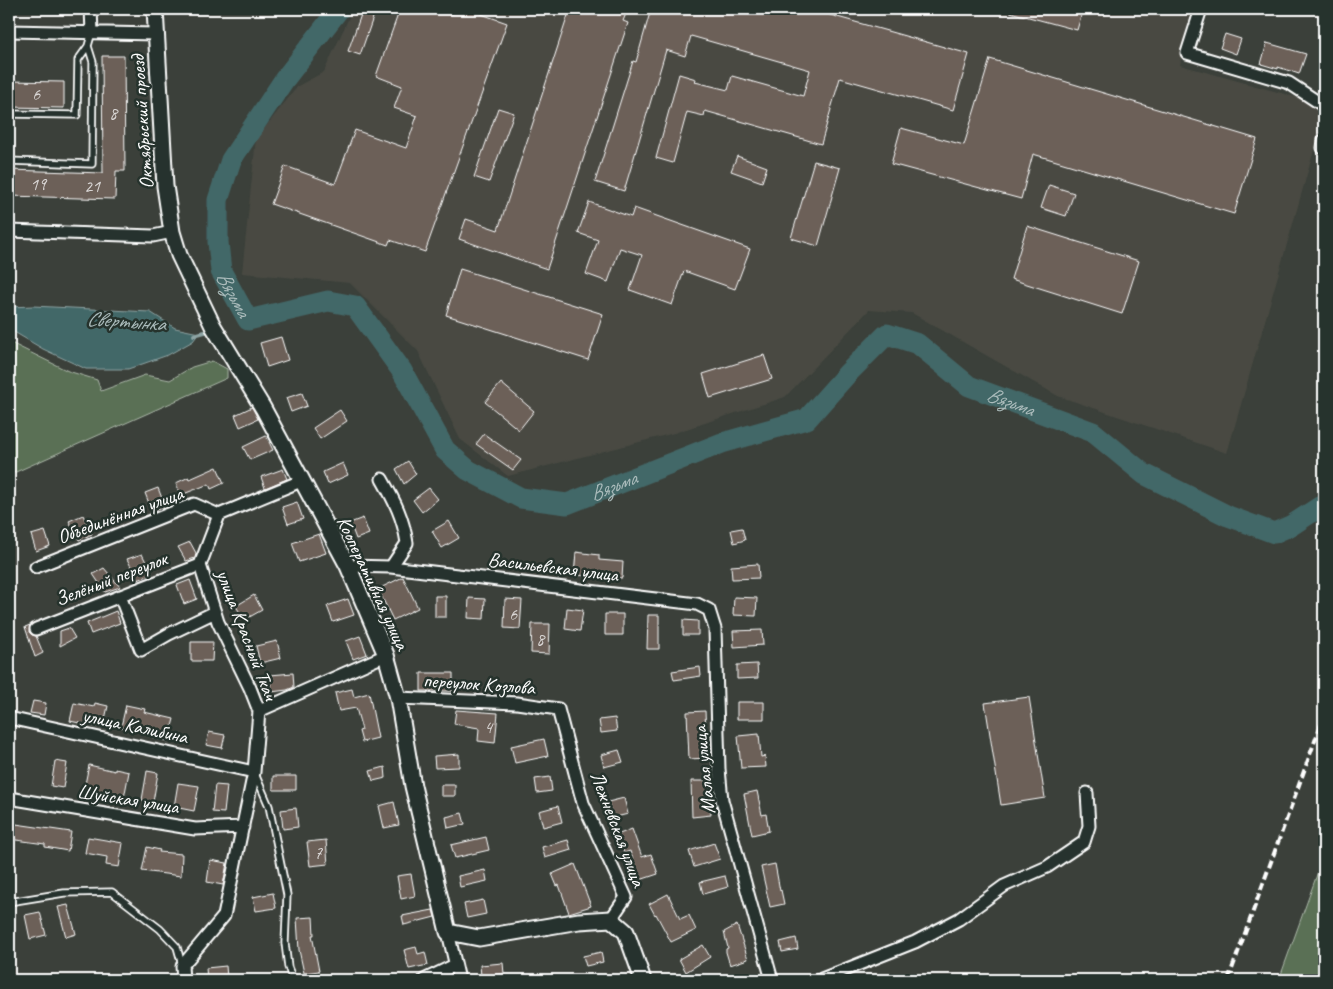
<svg xmlns="http://www.w3.org/2000/svg" width="1333" height="989" font-family="Caveat,sans-serif">
  <rect width="100%" height="100%" fill="#3b403a"/>
  <filter id="ink" filterUnits="userSpaceOnUse"><feTurbulence type="fractalNoise" baseFrequency=".02" numOctaves="2"/><feDisplacementMap in="SourceGraphic" scale="10" xChannelSelector="R" yChannelSelector="G"/><feConvolveMatrix kernelMatrix="1 2 1 2 8 2 1 2 1" color-interpolation-filters="sRGB"/></filter>
  <g filter="url(#ink)">
    <!-- built -->
    <path fill="#4a4a43" d="M353,9H1193L1184,39L1180,65L1313,102L1324,115L1227,453L1058,396L912,313L869,310L785,397L674,433L508,476L460,439L418,351L350,283L242,273L256,139L298,86L324,72Z"/>
    <!-- green -->
    <path fill="#5a7054" stroke="#acb8aa" d="M9,342L68,371L97,380L101,391L145,375L170,380L192,367L212,361L227,369V378L9,475Z
      M1324,855V980H1279Z"/>
    <!-- water -->
    <path fill="#436768" stroke="#8ea4a4" d="M33,306L150,312L175,328L199,333L193,341L168,355L128,369H86L43,349L9,329V307Z"/>
    <g fill="none" stroke-linecap="round" stroke-linejoin="round">
      <!-- stream -->
      <path stroke="#8ea4a4" stroke-width="4" d="M194,335L212,330"/>
      <!-- river -->
      <path stroke="#436768" stroke-width="21" id="s1" d="M339,9L284,80L231,160L218,200V242L221,271L248,320L328,301L355,306L402,371L445,450L468,470L521,498L567,504L722,443L807,419L847,374L887,334L918,344L969,386L1093,432L1144,474L1228,516L1274,533L1292,525L1324,504"/>
    </g>
    <!-- building -->
    <path fill="#6c6059" stroke="#fff" d="M363,9H376L360,55L348,51Z
      M400,9H438L453,14L455,9H467L507,23L425,252L390,240L388,245L271,204L285,166L335,184L355,130L406,148L417,116L394,108L402,86L376,76Z
      M570,9H584L601,14L602,9H619L627,11L623,21L628,23L547,269L459,239L466,219L498,230Z
      M651,9H809L969,54L953,110L840,78L821,144L705,111L704,116L687,112L673,163L656,158L679,74L696,79L695,82L728,90L732,76L803,96L810,70L691,36L685,56L666,50L624,191L595,182L633,61L636,62Z
      M1010,9H1083L1077,30L1010,12Z
      M1225,34L1241,39L1236,54L1220,48Z
      M1267,43L1306,54L1299,74L1278,67V69L1261,64Z
      M102,56H124L125,171H116L115,199L9,196V170L103,173Z
      M990,59L1257,139L1234,214L1033,154L1021,199L891,164L901,128L964,145Z
      M9,81L64,82V108L9,107Z
      M498,108L514,113L489,182L474,177Z
      M737,156L767,167L762,182L731,171Z
      M814,161L840,168L818,246L791,238Z
      M1049,185L1074,193L1066,216L1041,208Z
      M589,202L631,217L634,208L750,249L735,289L684,271L672,305L630,290L642,255L620,248L608,282L586,274L598,240L578,233Z
      M1027,226L1139,261L1122,314L1011,279Z
      M460,269L603,314L588,360L446,315Z
      M281,337L288,360L267,367L260,343Z
      M764,355L772,379L710,398L703,374Z
      M501,383L534,411L519,430L485,402Z
      M302,393L307,406L291,412L286,398Z
      M252,407L258,419L240,427L235,415Z
      M340,410L347,421L320,439L313,428Z
      M484,434L521,460L513,470L476,444Z
      M266,436L273,450L250,460L243,447Z
      M408,461L416,474L404,484L396,469Z
      M343,463L348,475L328,484L323,472Z
      M217,467L224,483L211,489L209,484L181,495L176,483L189,477L190,479Z
      M283,469L287,479L265,488L261,477Z
      M158,488L165,506L152,511L145,493Z
      M429,488L438,499L422,512L413,500Z
      M297,502L303,519L288,524L282,507Z
      M83,515L92,534L79,540L69,521Z
      M363,518L369,534L356,539L350,523Z
      M449,521L459,538L442,548L432,531Z
      M742,528L745,540L734,543L731,530Z
      M45,531L50,546L36,551L31,535Z
      M319,534L326,553L299,562L292,543Z
      M190,542L196,553L195,558L186,561L178,547Z
      M576,552L599,555V560L623,562L622,578L574,575Z
      M142,554L152,574L138,580L127,559Z
      M758,564L759,578L732,579L731,566Z
      M104,568L120,587L105,592L93,574Z
      M403,577L418,608L393,620L378,589Z
      M190,580L197,599L184,604L177,585Z
      M254,595L262,610L244,620L236,606Z
      M435,596H446V617H435Z
      M734,597L757,598L756,616L733,615Z
      M469,598L485,599L484,619L468,618Z
      M348,599L354,615L333,622L327,606Z
      M505,599L522,600L520,629L504,628Z
      M567,608L583,610L580,631L565,629Z
      M116,611L120,623L91,634L87,623Z
      M605,614H623V635H605Z
      M648,615H659V649H647Z
      M683,620L698,621V635H683Z
      M532,624H550L549,654L531,653Z
      M30,625L29,632L32,635L36,636L43,653L35,657L25,627Z
      M69,628L75,638L60,646V631Z
      M762,630L763,645L734,647L733,631Z
      M360,636L367,654L353,659L346,641Z
      M277,641L281,658L260,663L256,646Z
      M191,642H213L212,661H191Z
      M757,664L758,678L737,679V665Z
      M700,667L701,676L674,680L672,671Z
      M293,673L294,687L287,690L271,692L270,675Z
      M421,673H453V691H421Z
      M352,689L354,697L369,693L378,738L362,742L359,731L362,730L356,708L339,711L335,693Z
      M1029,697L1045,798L1001,805L985,703Z
      M33,701L46,703L44,715L30,713Z
      M737,702H764V719H737Z
      M74,703L94,707L95,703L108,706L103,728L70,721Z
      M126,705L145,709L144,712L174,719L168,741L152,737L153,734L121,727Z
      M456,710L498,713L495,743L478,741L479,728L454,724Z
      M705,711L707,758L689,759L687,712Z
      M615,718L617,731L601,733L599,720Z
      M209,732L225,735L222,748L206,745Z
      M759,734L761,757L765,756L766,767L741,768L738,736Z
      M544,739L548,756L515,763L511,746Z
      M619,750L623,762L604,767L601,755Z
      M459,754V767L435,768L434,756Z
      M55,761L67,763L63,788L51,786Z
      M89,765L115,771V769L129,772L124,798L84,789Z
      M385,767L386,778L373,781L370,771Z
      M147,771L158,773L153,802L142,800Z
      M273,776H296V790H273Z
      M550,777L552,791L537,793L535,779Z
      M691,781H709L711,815L692,817Z
      M178,783L199,786L194,811L174,807Z
      M215,785L227,786L224,813L212,812Z
      M441,785H455V796H441Z
      M757,791L762,815L766,814L769,831L752,835L744,794Z
      M624,798L628,814L612,818L608,802Z
      M394,802L399,825L384,828L379,806Z
      M558,806L562,822L543,827L539,811Z
      M296,808L298,827L283,829L281,810Z
      M462,813L465,824L448,828L446,817Z
      M9,823L71,832L68,851L45,847V844L9,839Z
      M632,829L642,857L651,854L658,874L640,880L630,851L624,853L617,835Z
      M88,837L123,843L119,867L106,865L107,857L85,853Z
      M486,837L489,850L455,858L451,845Z
      M326,840L328,864L310,866L307,842Z
      M568,840L571,850L545,858L542,847Z
      M714,843L720,859L694,867L689,851Z
      M147,847L160,850L159,852L182,854L181,876L142,871Z
      M210,860L227,863L223,885L207,882Z
      M575,864L591,906L569,913L559,885L557,886L552,874Z
      M775,864L780,891L781,890L784,904L770,907L761,867Z
      M485,870L487,881L460,887L458,876Z
      M411,874L415,896L401,899L397,876Z
      M725,876L728,887L703,894L700,882Z
      M273,893L276,908L256,911L253,897Z
      M668,894L680,919L689,915L696,930L671,942L656,914L655,915L649,904Z
      M483,900L486,914L467,918L464,904Z
      M68,905L76,934L66,937L58,907Z
      M433,910L435,917L404,925L402,916Z
      M40,912L46,935L30,939L25,915Z
      M313,917L314,935H312L319,971L304,973L299,950L297,918Z
      M737,925L748,959L730,965L726,952V949L728,948L724,932Z
      M796,938L798,949L782,952L780,942Z
      M703,945L710,957L686,972L679,959Z
      M416,947L418,954L425,952L428,965L409,969L404,950Z
      M601,952L603,962L586,966L583,956Z
      M503,963L504,974L481,976L480,965Z
      M226,966L227,978L207,980L206,968Z"/>
    <g fill="none" stroke-linecap="round" stroke-linejoin="round">
      <!-- lane casing -->
      <g stroke="#fff" stroke-width="9">
        <path id="lane" d="M9,114L77,115L78,60L88,46L92,32
          M9,161L92,164L93,62L88,46
          M256,776L269,806L287,895L285,943L288,967L293,980
          M9,902L64,893L112,892L160,929L177,947L182,965"/>
      </g>
      <!-- street casing -->
      <g stroke="#fff" stroke-width="15">
        <path id="street" d="M91,9L92,32
          M1201,9L1187,53L1289,83L1324,106
          M9,31L156,34
          M1323,148L1324,140
          M9,231L153,236L172,232
          M382,479C395,502 403,517 407,543L391,567
          M348,566L391,567L697,604L709,610L715,629L719,769L722,800L772,980
          M36,567L194,504L219,515L301,481
          M120,596L141,650L169,634L215,612
          M36,629L200,565
          M398,698L517,703L558,709L583,803L626,897L611,919
          M259,711L386,655
          M9,718L254,772
          M9,798L195,829L243,827
          M448,932L459,980
          M183,980L182,966L224,916L254,772L259,711L250,688L218,622L200,565L219,515
          M424,980L455,965
          M819,980L915,942L959,919L1004,886L1047,867L1084,842L1089,826L1087,793"/>
      </g>
      <!-- secondary casing -->
      <g stroke="#fff" stroke-width="19">
        <path id="secondary" d="M155,9L165,186L172,232L179,255L213,326L263,408L348,566L386,655L398,698L413,786L448,932L479,938L579,921L611,919L626,932L643,980"/>
      </g>
      <!-- lane -->
      <use href="#lane" stroke="#26332d" stroke-width="5.5"/>
      <!-- street -->
      <use href="#street" stroke="#26332d" stroke-width="11"/>
      <!-- secondary -->
      <use href="#secondary" stroke="#26332d" stroke-width="15"/>
      <!-- rail -->
      <path stroke="#fff" stroke-width="4" stroke-dasharray="8 4" stroke-linecap="butt" d="M1228,980L1324,716"/>
    </g>
  </g>
  <g text-anchor="middle" dominant-baseline="central" stroke-width="5" stroke-linejoin="round" paint-order="stroke">
    <!-- number labels -->
    <g font-size="18" fill="#dad7d6">
      <text x="36" y="94">6</text>
      <text x="113" y="113">8</text>
      <text x="38" y="184">19</text>
      <text x="92" y="186">21</text>
      <text x="513" y="614">6</text>
      <text x="540" y="639">8</text>
      <text x="488" y="727">4</text>
      <text x="318" y="853">7</text>
    </g>
    <!-- street labels -->
    <g font-size="20" fill="#fff" stroke="#26332d">
      <text transform="translate(142 122) rotate(-94)">Октябрьский проезд</text>
      <text transform="translate(120 515) rotate(-20)">Объединённая улица</text>
      <text transform="translate(553 567) rotate(7)">Васильевская улица</text>
      <text transform="translate(111 579) rotate(-21)">Зелёный переулок</text>
      <text transform="translate(373 583) rotate(65)">Кооперативная улица</text>
      <text transform="translate(247 635) rotate(69)">улица Красный Ткач</text>
      <text transform="translate(479 684) rotate(4)">переулок Козлова</text>
      <text transform="translate(135 726) rotate(12)">улица Калибина</text>
      <text transform="translate(704 770) rotate(-96)">Малая улица</text>
      <text transform="translate(128 799) rotate(9)">Шуйская улица</text>
      <text transform="translate(618 829) rotate(69)">Лежневская улица</text>
    </g>
    <!-- water labels -->
    <g font-size="21" font-style="italic" fill="#abb" stroke="#26332d">
      <text stroke="none"><textPath href="#s1" startOffset="325">Вязьма</textPath></text>
      <text transform="translate(126 321) rotate(4)">Свертынка</text>
      <text stroke="none"><textPath href="#s1" startOffset="1286">Вязьма</textPath></text>
      <text stroke="none"><textPath href="#s1" startOffset="821">Вязьма</textPath></text>
    </g>
  </g>
  <!-- margin -->
  <rect width="1333" height="989" fill="none" stroke="#26332d" stroke-width="30"/>
  <rect x="15" y="15" width="1303" height="959" fill="none" stroke="#fff" stroke-width="2" filter="url(#ink)"/>
</svg>
